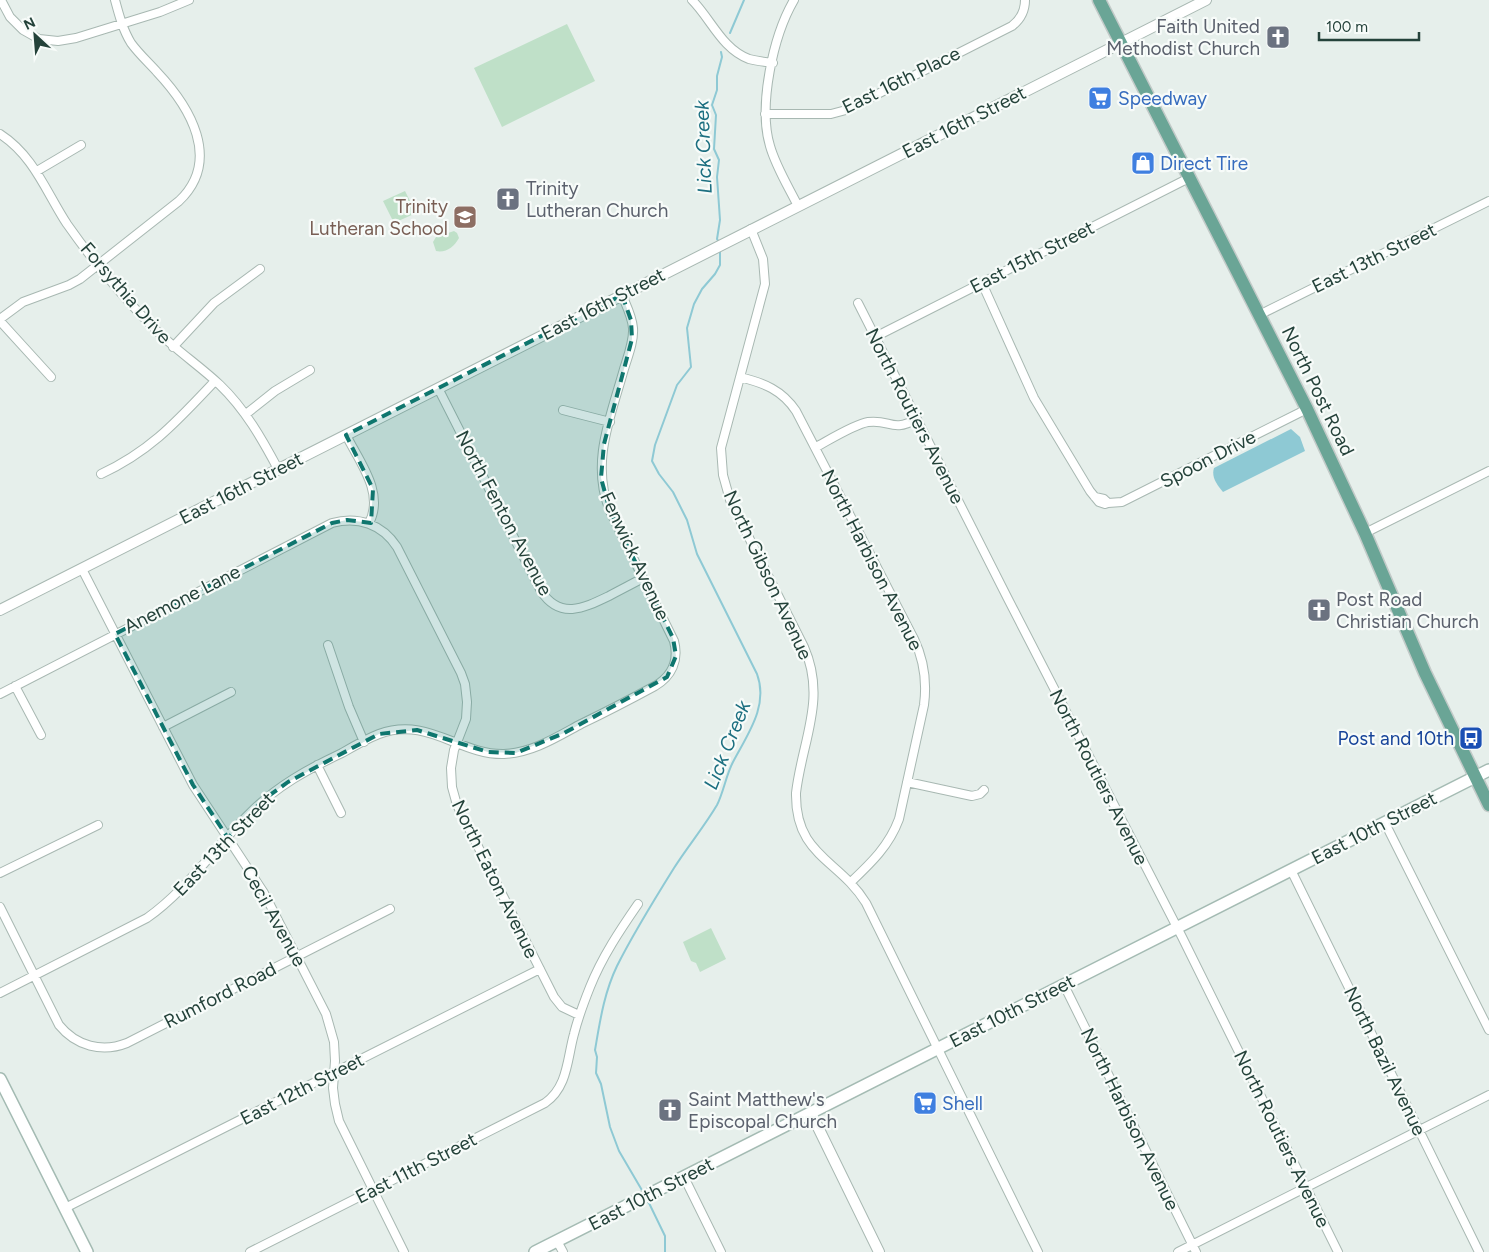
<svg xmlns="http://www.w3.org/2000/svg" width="1489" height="1252" font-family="Figtree,sans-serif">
  <rect width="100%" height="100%" fill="#e6efeb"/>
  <!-- green -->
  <path fill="#bfe0c8" d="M567,24L595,81L502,127L474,68Z
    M405,191L416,213L394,223L383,201Z
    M454,231L457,233L459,238C454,247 446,253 436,251L433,242L436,237Z
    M711,928L726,959L700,972L696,963L691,961L683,942Z"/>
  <!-- water -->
  <path fill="#8ec9d4" d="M1291,429L1300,437L1305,451L1223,492C1217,485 1211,477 1214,468Z"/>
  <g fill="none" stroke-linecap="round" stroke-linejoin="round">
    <!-- stream -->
    <path stroke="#8ec9d4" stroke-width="2" d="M730,33L744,0
      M719,242L717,239L720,220L717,177L719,160L714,149L716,115L712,105L717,90V76L722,57L721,52
      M643,1192L619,1151L610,1127L601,1084L596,1073L597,1057L595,1050C600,1021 604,993 617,966C634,932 654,900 674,868C688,846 704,827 717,805C724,791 726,775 733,762C747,735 769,706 757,674L697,554L687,520L673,492L659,474L652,461L655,445L677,385L691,367L687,328L694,304L702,289L715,274L720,265V251
      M648,1201L665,1236V1252"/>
    <!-- minor casing -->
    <g stroke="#a8b8b2" stroke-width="10">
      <path id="minor" d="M1,0L10,17L23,30L39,39L58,41L76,38L160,12L189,0
        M692,0C711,19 722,49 749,59C757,61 765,62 773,63
        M794,0C773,36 758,106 770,146C776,167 788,186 798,206
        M765,114H831L846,110L1012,26C1021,19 1025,11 1025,0
        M0,134C34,156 46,192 67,224C93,261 125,300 157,331C177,351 200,366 220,385C245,409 262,439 278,469
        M37,171L81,145
        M751,229L763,259L765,284L721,448L723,475L730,500L804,647C827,699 802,741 796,793C795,856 839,859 866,903L1038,1252
        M982,283L1034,398L1090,491L1099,502L1105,504L1108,503L1104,499L1095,497
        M858,303L1007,597L1182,937L1338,1252
        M1259,315L1489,201
        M0,319L23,302L69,285L80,279L179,201C222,160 190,107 157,72C149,63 139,54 131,43C123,30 119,15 115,0
        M0,321L51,377
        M875,337L1189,178
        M173,347L214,303L260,269
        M740,377C764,383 782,390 796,411L914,639C924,660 927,682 924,705L899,819C889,846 871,863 851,882
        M438,388L541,591C560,620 584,608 609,596C620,590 632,584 643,578
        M563,410L610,422
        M246,414L275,391L310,370
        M346,435C359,461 385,493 369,523
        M816,447C829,440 855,424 868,422C891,419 891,433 917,419
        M101,474C151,451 178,420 215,381
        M1108,503L1122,502L1307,409
        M1365,533L1489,471
        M82,569L193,785L264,893L326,1014L334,1042L335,1061L333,1088L335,1104L339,1121L404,1252
        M328,645L349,707L364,742
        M15,686L41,735
        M0,694L332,523C358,516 382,524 397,547L461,673L465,684L467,702L466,719L454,750L451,768L452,787L457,805L554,997L562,1007L579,1015
        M163,727L231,692
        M317,765L341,813
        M907,782L972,796L980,794L984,790
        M1385,823L1489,1030
        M1291,870L1479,1252
        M0,873L98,825
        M0,907L59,1025C76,1046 102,1053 127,1043L390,909
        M1064,985L1196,1252
        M0,993L147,918C187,890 215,847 250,813C277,786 308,769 342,753C354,746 366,739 379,734C428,716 459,755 504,754C532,753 557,737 581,724C606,712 631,699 655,686C672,676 679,660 674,641L610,511C590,463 611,416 624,369C628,356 634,341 633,328C632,316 626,305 622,295
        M684,1177L721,1252
        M65,1208L540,969
        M557,1241L563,1252
        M250,1252L545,1103C568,1087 567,1059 574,1034C578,1018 584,1002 590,987C602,957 620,930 638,904
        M1178,1252L1489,1095"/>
    </g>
    <!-- tertiary casing -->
    <g stroke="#a8b8b2" stroke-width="12">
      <path id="tertiary" d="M0,610L1206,0
        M811,1113L879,1252"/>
    </g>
    <!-- secondary casing -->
    <g stroke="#a4bbb3" stroke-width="14">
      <path id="secondary" d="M0,1079L87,1252
        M535,1252L1489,770"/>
    </g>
    <!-- primary casing -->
    <g stroke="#c2cac8" stroke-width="15">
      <path id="primary" d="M1099,0L1307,409L1365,533L1425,673L1489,805"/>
    </g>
    <!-- minor -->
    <use href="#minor" stroke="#fff" stroke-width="8"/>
    <!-- tertiary -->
    <use href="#tertiary" stroke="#fff" stroke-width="10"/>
    <!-- secondary -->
    <use href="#secondary" stroke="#fff" stroke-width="11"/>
    <!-- primary -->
    <use href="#primary" stroke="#6aa596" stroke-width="12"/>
  </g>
  <!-- marked area -->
  <path fill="#0f766e" fill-opacity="0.2" stroke="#0f766e" stroke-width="4" stroke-dasharray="10 6" stroke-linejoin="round" d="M622,295L631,320L632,339L604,444L601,478L610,511L673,638L676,656L667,677L564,733L516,753L488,752L417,730L379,734L288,782L263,800L228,838L193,785L115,634L332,523L347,520L371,523L373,489L346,435Z"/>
  <!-- icons -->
  <defs>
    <g id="church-square" transform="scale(1.25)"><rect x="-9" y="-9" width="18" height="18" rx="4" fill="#6b7280" stroke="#f7fbf9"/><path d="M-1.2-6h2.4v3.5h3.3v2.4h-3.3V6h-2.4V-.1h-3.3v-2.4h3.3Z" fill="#fff"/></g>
    <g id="supermarket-square" transform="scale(1.25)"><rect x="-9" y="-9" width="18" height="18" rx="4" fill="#3f7fe0" stroke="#f7fbf9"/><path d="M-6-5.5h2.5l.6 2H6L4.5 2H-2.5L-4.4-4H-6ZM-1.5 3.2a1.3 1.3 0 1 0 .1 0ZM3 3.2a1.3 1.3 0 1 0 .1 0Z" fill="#fff"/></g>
    <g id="shop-square" transform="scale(1.25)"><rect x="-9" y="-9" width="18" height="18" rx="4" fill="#3f7fe0" stroke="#f7fbf9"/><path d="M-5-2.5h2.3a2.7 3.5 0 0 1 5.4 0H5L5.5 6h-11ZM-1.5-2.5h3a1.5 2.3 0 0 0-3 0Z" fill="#fff"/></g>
    <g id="school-square" transform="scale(1.25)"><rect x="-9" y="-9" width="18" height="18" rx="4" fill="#8d6e63" stroke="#f7fbf9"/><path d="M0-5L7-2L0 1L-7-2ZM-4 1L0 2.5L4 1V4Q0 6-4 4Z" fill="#fff"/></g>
    <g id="bus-square" transform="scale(1.25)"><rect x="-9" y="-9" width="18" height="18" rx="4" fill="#1a4fb4" stroke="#f7fbf9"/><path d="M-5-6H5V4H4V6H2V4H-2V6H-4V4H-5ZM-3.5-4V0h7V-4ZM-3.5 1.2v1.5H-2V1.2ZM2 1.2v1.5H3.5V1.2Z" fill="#fff"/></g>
  </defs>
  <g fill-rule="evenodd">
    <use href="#church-square" x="1278" y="37"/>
    <use href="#supermarket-square" x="1100" y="98"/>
    <use href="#shop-square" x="1143" y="163"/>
    <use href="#church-square" x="508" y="199"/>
    <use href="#school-square" x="465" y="217"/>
    <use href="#church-square" x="1319" y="610"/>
    <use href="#bus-square" x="1471" y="738"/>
    <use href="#supermarket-square" x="925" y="1103"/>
    <use href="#church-square" x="670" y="1110"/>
  </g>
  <g text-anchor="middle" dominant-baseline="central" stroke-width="4.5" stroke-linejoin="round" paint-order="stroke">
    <!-- worship labels -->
    <g font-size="19" fill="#5b616d" stroke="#f7fbf9" text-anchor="start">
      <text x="1260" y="26" text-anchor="end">Faith United<tspan x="1260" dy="22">Methodist Church</tspan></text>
      <text x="526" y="188">Trinity<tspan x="526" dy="22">Lutheran Church</tspan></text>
      <text x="1336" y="599">Post Road<tspan x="1336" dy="22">Christian Church</tspan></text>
      <text x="688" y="1099">Saint Matthew's<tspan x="688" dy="22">Episcopal Church</tspan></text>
    </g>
    <!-- street labels -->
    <g font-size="19" fill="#24423a" stroke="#f7fbf9">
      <text transform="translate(901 80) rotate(-26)">East 16th Place</text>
      <text transform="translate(964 122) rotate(-27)">East 16th Street</text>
      <text transform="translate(1032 257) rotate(-27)">East 15th Street</text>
      <text transform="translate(1374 258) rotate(-26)">East 13th Street</text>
      <text transform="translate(126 293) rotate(49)">Forsythia Drive</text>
      <text transform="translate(603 304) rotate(-27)">East 16th Street</text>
      <text transform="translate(1318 391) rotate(64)">North Post Road</text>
      <text transform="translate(915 416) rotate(63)">North Routiers Avenue</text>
      <text transform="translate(1208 459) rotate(-27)">Spoon Drive</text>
      <text transform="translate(241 488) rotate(-27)">East 16th Street</text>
      <text transform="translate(504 513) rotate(62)">North Fenton Avenue</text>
      <text transform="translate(635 556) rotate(65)">Fenwick Avenue</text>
      <text transform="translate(872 560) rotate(63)">North Harbison Avenue</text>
      <text transform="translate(768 575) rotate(65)">North Gibson Avenue</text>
      <text transform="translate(182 599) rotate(-27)">Anemone Lane</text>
      <text transform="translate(1099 777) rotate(63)">North Routiers Avenue</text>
      <text transform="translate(1374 828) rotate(-27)">East 10th Street</text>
      <text transform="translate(224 844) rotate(-46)">East 13th Street</text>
      <text transform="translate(495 879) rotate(64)">North Eaton Avenue</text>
      <text transform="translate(274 916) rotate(61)">Cecil Avenue</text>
      <text transform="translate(220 995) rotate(-27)">Rumford Road</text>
      <text transform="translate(1012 1011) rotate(-27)">East 10th Street</text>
      <text transform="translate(1385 1061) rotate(64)">North Bazil Avenue</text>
      <text transform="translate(302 1089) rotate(-27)">East 12th Street</text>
      <text transform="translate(1130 1119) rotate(64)">North Harbison Avenue</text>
      <text transform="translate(1282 1139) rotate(64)">North Routiers Avenue</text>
      <text transform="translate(416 1168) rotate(-27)">East 11th Street</text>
      <text transform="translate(651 1194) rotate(-27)">East 10th Street</text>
    </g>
    <!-- shop labels -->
    <g font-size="19" fill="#366cbe" stroke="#f7fbf9" text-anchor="start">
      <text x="1118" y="98">Speedway</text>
      <text x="1160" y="163">Direct Tire</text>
      <text x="942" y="1103">Shell</text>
    </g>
    <!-- education labels -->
    <g font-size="19" fill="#785e54" stroke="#f7fbf9" text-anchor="end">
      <text x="448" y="206">Trinity<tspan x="448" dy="22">Lutheran School</tspan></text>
    </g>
    <!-- transit labels -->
    <g font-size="19" fill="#164399" stroke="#f7fbf9" text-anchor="end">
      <text x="1454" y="738">Post and 10th</text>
    </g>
    <!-- water labels -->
    <g font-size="20" font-style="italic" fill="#1c6f80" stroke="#f7fbf9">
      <text transform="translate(703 147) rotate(-92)">Lick Creek</text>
      <text transform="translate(727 745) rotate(-68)">Lick Creek</text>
    </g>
  </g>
  <!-- north arrow -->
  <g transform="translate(35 35) rotate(334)" stroke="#f7fbf9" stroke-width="4" paint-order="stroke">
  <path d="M0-4L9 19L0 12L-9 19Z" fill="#24423a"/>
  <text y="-8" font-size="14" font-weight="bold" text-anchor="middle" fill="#24423a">N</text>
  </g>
  <!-- scale -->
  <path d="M1319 32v8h100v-8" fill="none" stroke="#24423a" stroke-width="2.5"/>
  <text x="1326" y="32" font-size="15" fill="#24423a" stroke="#f7fbf9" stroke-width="4" paint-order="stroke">100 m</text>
</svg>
